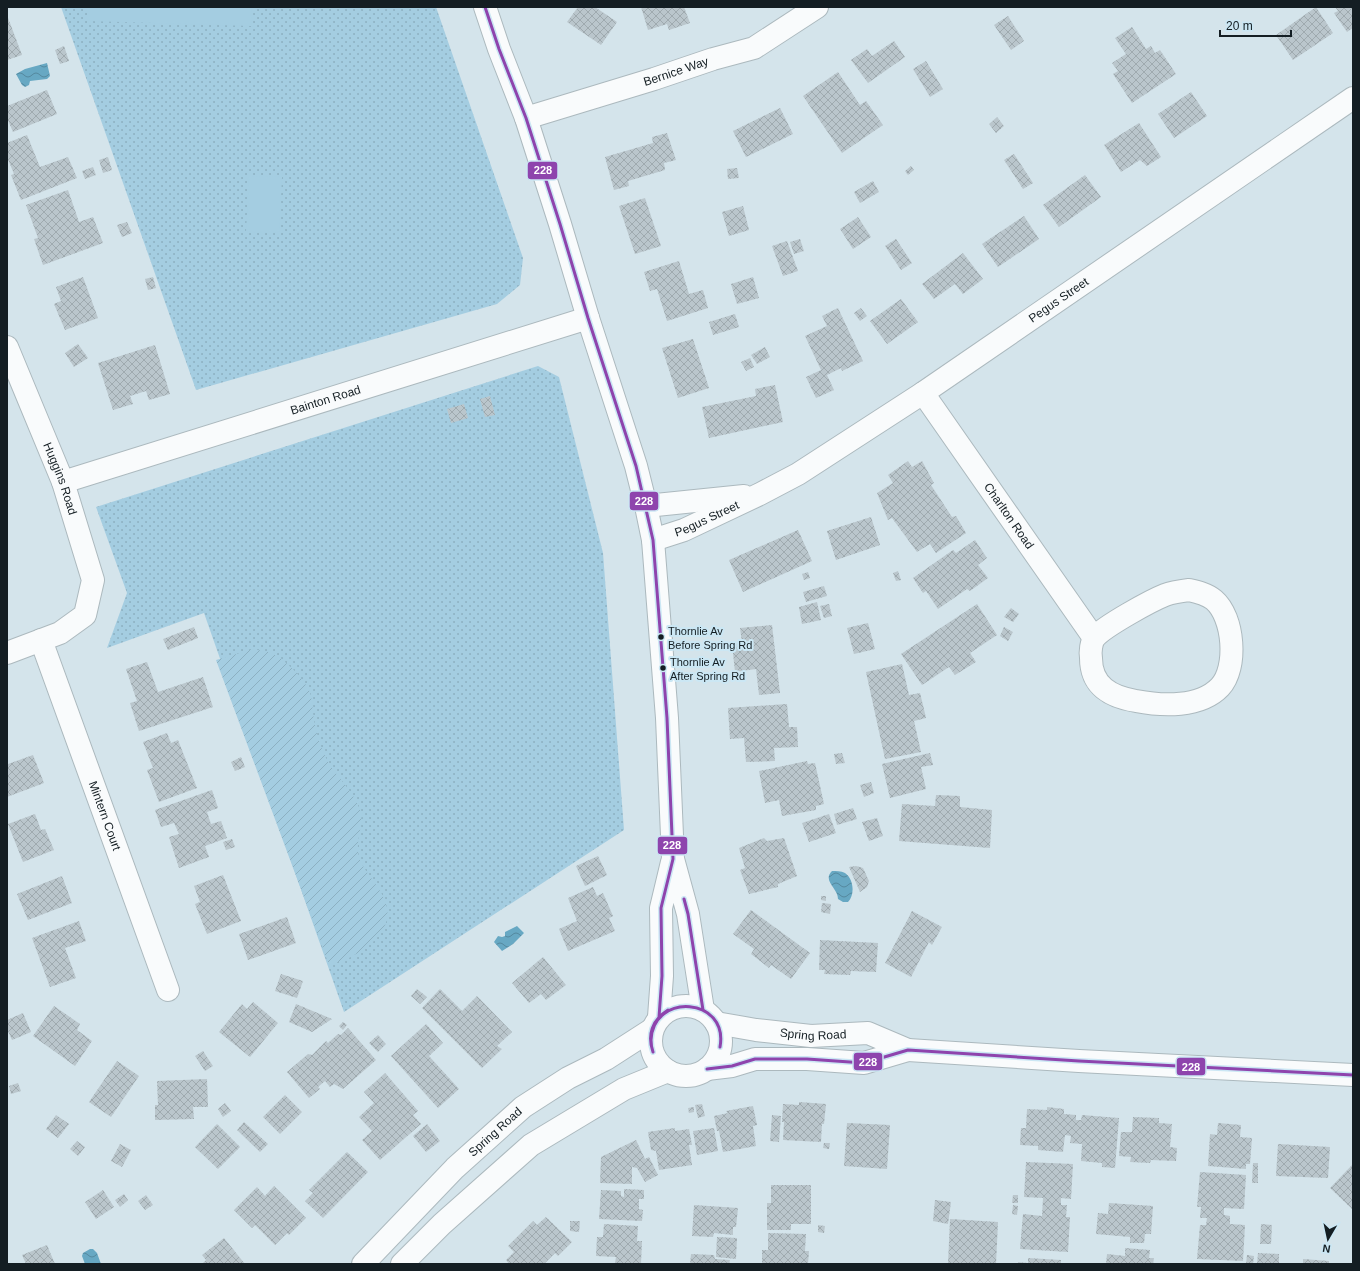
<svg xmlns="http://www.w3.org/2000/svg" width="1360" height="1271" font-family="Arial,sans-serif">
  <defs>
    <pattern id="park-dots" width="8" height="8" patternUnits="userSpaceOnUse"><rect width="8" height="8" fill="#a4cde1"/><path d="M2 2h.1M6 6h.1" fill="none" stroke="#8cb0c1" stroke-width="1.8" stroke-linecap="round"/></pattern>
    <pattern id="garden-furrows" width="10" height="10" patternUnits="userSpaceOnUse"><rect width="10" height="10" fill="#a4cde1"/><path d="M-1 1l2-2M0 10L10 0M9 11l2-2" fill="none" stroke="#8cb0c1"/></pattern>
    <pattern id="water-waves" width="16" height="10" patternUnits="userSpaceOnUse"><rect width="16" height="10" fill="#67a8c3"/><path d="M0 5q4-4 8 0t8 0" fill="none" stroke="#54889e"/></pattern>
    <pattern id="building-cross-hatch" width="8" height="8" patternUnits="userSpaceOnUse"><rect width="8" height="8" fill="#bac6cc"/><path d="M0 0l8 8M0 8l8-8" fill="none" stroke="#9faaaf"/></pattern>
  </defs>
  <rect width="100%" height="100%" fill="#d4e4eb"/>
  <!-- park -->
  <path fill="url(#park-dots)" d="M61,7H436L523,258L520,285L497,304L196,390Z
    M538,366L559,377L603,553L624,830L344,1012L204,613L107,648L127,593L96,507Z"/>
  <!-- garden -->
  <path fill="url(#garden-furrows)" d="M250,650C254,650 260,650 265,651C280,654 302,676 309,690C313,700 312,710 314,720C316,733 320,746 326,758C335,776 357,794 361,814C363,829 353,846 361,862C369,879 391,897 387,918C385,933 368,949 354,955C347,960 337,962 329,965L216,660Z"/>
  <!-- pitch -->
  <path fill="#a4cde1" d="M89,7H252L251,26L89,21Z
    M249,176L282,177L279,233L246,232Z"/>
  <!-- water -->
  <path fill="url(#water-waves)" d="M47,63L50,76L47,79L30,81L29,85L25,87L22,85L16,74L25,69Z
    M832,871C836,871 841,871 845,873C854,879 855,895 848,902H843L838,899C838,888 822,881 832,871Z
    M517,926L524,933L513,944L502,951L494,942L498,936L502,937L505,936V932Z
    M90,1249H93L97,1253L101,1264H85L82,1256L83,1253Z"/>
  <!-- building -->
  <path fill="url(#building-cross-hatch)" d="M578,7H595L617,22L601,45L567,22Z
    M641,7H684L690,23L669,30L667,24L648,30Z
    M1316,7L1333,33L1293,60L1276,35Z
    M1335,7H1353V28L1347,32L1334,13L1338,11Z
    M7,15L22,55L7,60Z
    M1008,16L1024,41L1011,50L994,25Z
    M1132,27L1146,49L1151,46L1155,53L1160,50L1176,74L1132,103L1113,74L1118,71L1112,63L1126,54L1115,38Z
    M894,41L905,57L868,83L851,60L867,49L872,56Z
    M64,46L69,61L60,64L55,50Z
    M926,61L943,89L930,97L913,69Z
    M838,72L860,105L866,101L883,125L842,153L803,96Z
    M47,90L57,114L13,132L7,118V106Z
    M1191,92L1207,116L1174,138L1158,114Z
    M780,108L793,134L746,157L733,131Z
    M997,117L1004,126L996,133L989,124Z
    M1139,123L1161,157L1147,166L1140,160L1121,172L1104,145Z
    M667,133L676,160L664,163L665,170L628,181L629,186L614,190L605,157L653,143L652,137Z
    M27,135L40,167L68,157L77,178L21,200L11,175L14,174L7,157V143Z
    M1014,154L1033,183L1023,189L1004,160Z
    M108,157L112,170L103,173L99,160Z
    M911,166L914,170L908,175L905,171Z
    M93,167L96,175L85,179L82,171Z
    M737,168L739,178L728,179L727,169Z
    M1085,175L1101,197L1059,227L1043,205Z
    M873,181L879,192L860,203L854,192Z
    M68,190L79,222L93,217L103,243L43,265L34,239L38,238L26,205Z
    M645,198L661,246L635,254L619,206Z
    M743,206L749,230L729,236L722,212Z
    M1024,216L1039,239L998,267L982,244Z
    M858,217L871,237L853,249L840,229Z
    M127,222L132,233L122,237L117,225Z
    M800,239L804,251L794,254L790,242Z
    M896,239L912,263L901,270L885,246Z
    M787,241L798,271L783,276L772,246Z
    M963,253L983,279L963,294L955,284L934,299L922,284Z
    M679,261L689,294L703,290L708,308L667,321L657,289L650,291L644,272Z
    M83,277L98,318L65,330L54,304L61,301L56,287Z
    M153,277L156,288L148,290L145,279Z
    M753,277L759,298L737,304L731,284Z
    M901,299L918,322L887,344L870,321Z
    M838,308L863,361L842,371L841,368L827,375L834,390L816,398L806,377L821,370L805,336L827,326L822,316Z
    M861,308L867,316L860,321L854,313Z
    M735,314L739,327L713,335L709,322Z
    M693,339L709,388L678,398L662,348Z
    M78,344L88,358L74,367L65,353Z
    M155,345L170,394L149,400L146,391L130,396L133,404L113,410L98,363Z
    M765,347L770,357L757,364L751,355Z
    M750,358L754,367L746,371L741,362Z
    M775,385L783,422L709,438L702,407L756,396L755,389Z
    M490,396L495,415L485,417L480,399Z
    M464,404L468,418L451,423L447,409Z
    M908,461L912,467L922,461L934,483L931,485L952,517L956,516L966,533L936,553L930,544L917,552L892,518L888,520L877,493L893,483L888,475Z
    M871,517L880,545L836,560L827,531Z
    M798,530L812,561L743,592L729,560Z
    M975,540L987,558L978,565L988,578L970,591L967,589L938,609L926,591L923,593L913,578L953,550L956,553Z
    M898,571L901,580L896,581L893,573Z
    M808,572L810,578L804,580L802,574Z
    M824,586L827,596L806,602L803,592Z
    M817,602L821,620L802,624L799,607Z
    M829,604L832,616L824,618L820,606Z
    M977,604L997,635L970,653L976,662L955,675L949,667L922,685L901,654Z
    M1011,608L1019,614L1013,622L1004,617Z
    M868,623L875,649L854,654L847,628Z
    M772,625L780,693L759,695L756,669L735,672L732,644L742,643L740,628Z
    M194,627L198,638L168,650L163,639Z
    M1004,627L1013,632L1008,641L1000,636Z
    M147,662L158,692L203,677L213,707L139,731L130,703L137,701L126,669Z
    M902,664L909,695L920,693L923,705L926,718L914,721L921,752L885,759L866,672Z
    M787,704L789,727H797L798,747L774,748L775,761L746,762L744,738L730,739L728,708Z
    M167,733L171,743L178,740L197,788L159,802L147,770L153,768L143,742Z
    M842,753L845,763L836,764L834,754Z
    M930,753L933,765L921,767L926,789L890,798L882,764Z
    M33,755L44,783L7,797V761L8,764Z
    M241,757L245,767L235,771L231,762Z
    M807,761L808,764L815,763L824,804L816,806V810L782,816L779,800L765,803L759,771Z
    M871,782L874,793L864,797L860,785Z
    M212,790L218,808L207,812L211,824L221,821L227,838L205,846L209,857L179,868L169,837L179,834L174,823L161,827L155,810Z
    M936,795L960,796V807L992,810L990,848L899,841L902,804L935,806Z
    M853,808L857,819L837,825L834,814Z
    M35,814L41,830L45,829L54,850L23,862L8,824Z
    M829,814L836,833L809,842L802,823Z
    M877,818L883,836L869,841L862,822Z
    M764,838L767,841L784,838L797,876L778,884V887L749,894L740,870L745,868L739,848Z
    M232,839L235,847L226,850L223,842Z
    M598,856L607,875L585,886L576,866Z
    M856,866L863,868L869,881L867,887L860,892L849,867Z
    M223,875L241,921L207,934L195,904L200,902L194,886Z
    M62,876L72,903L28,920L17,894Z
    M593,887L597,896L603,893L613,916L609,918L615,931L568,951L559,929L577,921L568,898Z
    M821,896H826V901L821,900Z
    M822,903L831,904L830,914L821,912Z
    M751,910L810,953L791,979L771,965L769,968L751,954L754,949L733,934Z
    M912,911L942,927L932,945L929,942L911,977L885,963Z
    M287,917L296,943L248,960L239,934Z
    M79,921L86,941L65,948L76,978L50,987L32,938Z
    M820,940L878,943L876,972L851,971L850,975L824,974L825,970H819Z
    M543,957L566,985L546,1000L541,994L529,1003L512,983Z
    M281,974L303,981L297,998L275,991Z
    M417,989L427,997L420,1004L411,996Z
    M440,989L462,1011L477,996L512,1032L497,1046L502,1049L482,1068L422,1008Z
    M253,1002L278,1023L250,1057L219,1032L242,1004L247,1009Z
    M296,1004L332,1019L312,1032L289,1022Z
    M54,1006L80,1024L77,1030L92,1041L75,1066L33,1036Z
    M23,1013L31,1032L12,1040L7,1029V1020Z
    M343,1022L347,1025L343,1030L339,1026Z
    M426,1024L443,1043L429,1056L459,1089L438,1108L391,1056Z
    M348,1028L376,1060L343,1089L334,1084L330,1087L325,1081L318,1087L320,1089L309,1098L287,1072L308,1054L312,1055L326,1041L328,1043L338,1034L341,1035Z
    M378,1035L386,1044L378,1052L369,1043Z
    M203,1051L213,1066L205,1071L195,1056Z
    M117,1061L139,1076L111,1117L89,1102Z
    M385,1073L418,1111L413,1115L421,1124L380,1160L362,1140L372,1131L359,1117L374,1103L364,1092Z
    M207,1079L208,1107H193L194,1119L155,1120V1105H158L157,1081Z
    M18,1083L21,1091L11,1094L9,1086Z
    M285,1095L302,1112L280,1134L263,1117Z
    M799,1102L826,1104L824,1124H822L821,1142L783,1140L784,1122H782L783,1104L799,1105Z
    M225,1103L231,1111L223,1117L218,1109Z
    M702,1104L705,1116L698,1118L695,1105Z
    M753,1106L757,1125L753,1126L756,1146L723,1152L719,1131H717L714,1116L728,1113L726,1111Z
    M694,1107V1112L689,1113L688,1108Z
    M1047,1107L1064,1109V1114L1076,1115V1120H1081L1082,1115L1119,1118L1115,1168L1102,1167V1163L1081,1161L1082,1144L1070,1143L1071,1136L1065,1135L1063,1152L1038,1150V1146L1020,1145L1021,1128H1026L1027,1109L1047,1110Z
    M56,1115L69,1124L58,1138L46,1129Z
    M772,1115L781,1116L779,1142L770,1141Z
    M1133,1117L1159,1118V1123L1172,1124L1170,1147L1177,1148L1176,1161L1151,1160L1150,1163L1130,1162L1131,1157L1119,1156L1121,1132H1132Z
    M244,1122L268,1144L260,1152L237,1130Z
    M847,1123L890,1125L887,1169L844,1166Z
    M1218,1123L1241,1125L1240,1137L1252,1138L1250,1164H1246V1169L1208,1166L1210,1134L1217,1135Z
    M217,1124L240,1147L218,1169L195,1147Z
    M427,1124L440,1141L426,1152L413,1136Z
    M675,1128V1131L689,1129L692,1145H689L692,1165L659,1170L656,1151L651,1150L648,1132Z
    M714,1128L718,1151L697,1155L693,1131Z
    M636,1140L645,1159L649,1157L658,1175L645,1182L637,1168L632,1167V1184L600,1183L601,1157Z
    M77,1141L85,1147L78,1156L70,1149Z
    M824,1143H830L829,1149L823,1148Z
    M120,1144L131,1150L122,1167L111,1161Z
    M1278,1144L1330,1147L1328,1178L1276,1176Z
    M347,1152L368,1172L323,1218L305,1201L313,1193L309,1190Z
    M1026,1162L1073,1164L1071,1199L1061,1198V1205H1067L1066,1217H1070L1068,1252L1020,1249L1023,1214L1042,1216L1043,1198L1024,1197Z
    M1253,1163H1258V1183H1252Z
    M1353,1164V1210L1330,1188Z
    M1200,1172L1246,1175L1244,1209L1224,1208V1215L1230,1216V1224L1245,1225L1243,1261L1197,1259L1200,1225H1206L1207,1218H1200L1201,1207H1197Z
    M771,1185H811V1224H791V1230H767V1203H771Z
    M274,1186L306,1218L289,1235L287,1233L275,1245L255,1225L252,1228L234,1210L257,1187L265,1196Z
    M624,1189L644,1190V1199H639V1209L643,1210L642,1221L599,1219L601,1190L621,1191V1196L624,1197Z
    M103,1190L114,1207L96,1219L85,1202Z
    M124,1194L128,1200L120,1207L115,1200Z
    M146,1195L153,1205L145,1210L138,1201Z
    M1013,1195H1018V1203H1012Z
    M935,1200L951,1202L948,1224L933,1221Z
    M1109,1203L1153,1206L1151,1234H1145L1144,1243H1130V1237L1096,1234L1098,1213L1108,1214Z
    M694,1205L738,1208L736,1227H733V1235L714,1233L713,1237L692,1236Z
    M1013,1205L1018,1206L1017,1215L1012,1214Z
    M546,1217L572,1242L558,1256L555,1253L544,1264H509L506,1260L514,1252L508,1246L533,1221L537,1225Z
    M950,1219L998,1222L996,1264H948Z
    M570,1221H580L579,1232L570,1231Z
    M604,1224L638,1226L637,1241H642L641,1264L615,1263L616,1257L596,1256L597,1237H603Z
    M1261,1224L1272,1225L1271,1244H1260Z
    M818,1225L825,1226L824,1233L818,1232Z
    M768,1233L806,1234L805,1251H809L808,1264H762V1250H768Z
    M717,1237L737,1238L736,1259L716,1257Z
    M224,1238L245,1264H202L206,1260L202,1255Z
    M47,1245L55,1264H26L22,1255Z
    M1125,1248L1150,1250L1149,1258H1154L1153,1264H1106L1107,1254L1125,1256Z
    M1258,1253L1279,1254V1264H1257Z
    M691,1254L714,1255L715,1259L730,1260L729,1264H690Z
    M1247,1255L1254,1256L1253,1264H1246Z
    M1028,1258L1061,1260V1264H1018V1262L1028,1263Z
    M1303,1259L1329,1261V1264H1303Z"/>
  <g fill="none" stroke-linecap="round" stroke-linejoin="round">
    <!-- street casing -->
    <g stroke="#acb9be" stroke-width="24">
      <g id="street">
        <path id="s1" d="M526,118L654,79L713,59L754,48L817,7"/>
        <path id="s2" d="M7,347L63,482L93,580L85,615L60,633L7,653"/>
        <path id="s3" d="M923,393L1094,638"/>
        <path id="s4" d="M63,482L588,318"/>
        <path d="M646,506L744,496"/>
        <path id="s5" d="M653,540L684,530L760,494L798,474L923,393L1353,98"/>
        <path d="M1189,590C1198,592 1207,594 1214,600C1234,617 1238,668 1220,687C1200,708 1162,706 1136,701C1111,697 1091,686 1091,658C1090,652 1091,642 1095,637C1105,626 1150,601 1165,595C1173,592 1181,591 1189,590Z"/>
        <path id="s6" d="M41,640L168,990"/>
      </g>
    </g>
    <!-- secondary casing -->
    <g stroke="#acb9be" stroke-width="24">
      <path id="secondary" d="M485,7L499,49L526,118L560,224L588,318L636,466L646,506L653,540L667,718L673,859L688,914L703,1010
        M659,1017L662,976L661,908L672,862"/>
    </g>
    <!-- primary casing -->
    <g stroke="#acb9be" stroke-width="24">
      <g id="primary">
        <circle cx="686" cy="1041" r="35"/>
        <path id="s7" d="M716,1023L756,1030L811,1036L868,1033L908,1050L1079,1061L1353,1075"/>
        <path d="M707,1069L732,1066L755,1059H807L864,1063L908,1050"/>
        <path id="s8" d="M363,1264L455,1168L523,1107L568,1078L606,1059L651,1030"/>
        <path d="M402,1264L442,1224L531,1145L624,1089L668,1071"/>
      </g>
    </g>
    <!-- street -->
    <use href="#street" stroke="#f9fbfc" stroke-width="22"/>
    <!-- secondary -->
    <use href="#secondary" stroke="#f9fbfc" stroke-width="22"/>
    <!-- primary -->
    <use href="#primary" stroke="#f9fbfc" stroke-width="22"/>
    <!-- bus-1 casing -->
    <g stroke="#cbe7f4" stroke-width="6">
      <path id="bus-1" d="M485,7L499,49L526,118L560,224L588,318L636,466L653,540L667,718L673,859L661,908L662,976L659,1017
        M684,899L688,914L703,1010
        M653,1052C647,1035 652,1020 668,1010
        M653,1052C652,1049 651,1044 651,1040C653,992 729,997 720,1047
        M707,1069L732,1066L755,1059H807L864,1063L908,1050L1079,1061L1353,1075"/>
    </g>
    <!-- bus-1 -->
    <use href="#bus-1" stroke="#8e44ad" stroke-width="3"/>
  </g>
  <!-- markers -->
  <g fill="#141e23" stroke="#cbe7f4" stroke-width="1.5">
    <circle cx="661" cy="637" r="3.5"/>
    <circle cx="663" cy="668" r="3.5"/>
  </g>
  <g text-anchor="middle" dominant-baseline="central" stroke-width="4" stroke-linejoin="round" paint-order="stroke">
    <!-- bus labels -->
    <g font-size="11" fill="#141e23" stroke="#cbe7f4" text-anchor="start">
      <text x="668" y="631">Thornlie Av<tspan x="668" dy="14">Before Spring Rd</tspan></text>
      <text x="670" y="662">Thornlie Av<tspan x="670" dy="14">After Spring Rd</tspan></text>
    </g>
    <!-- street labels -->
    <g font-size="12" fill="#141e23" stroke="#cbe7f4">
      <text stroke="none"><textPath href="#s1" startOffset="157">Bernice Way</textPath></text>
      <text stroke="none"><textPath href="#s5" startOffset="473">Pegus Street</textPath></text>
      <text stroke="none"><textPath href="#s4" startOffset="275">Bainton Road</textPath></text>
      <text stroke="none"><textPath href="#s2" startOffset="142">Huggins Road</textPath></text>
      <text stroke="none"><textPath href="#s3" startOffset="150">Charlton Road</textPath></text>
      <text stroke="none"><textPath href="#s5" startOffset="58">Pegus Street</textPath></text>
      <text stroke="none"><textPath href="#s6" startOffset="187">Mintern Court</textPath></text>
      <text stroke="none"><textPath href="#s7" startOffset="98">Spring Road</textPath></text>
      <text stroke="none"><textPath href="#s8" startOffset="187">Spring Road</textPath></text>
    </g>
  </g>
  <g stroke="#cbe7f4" stroke-width="1.5">
    <rect x="527" y="161" width="31" height="19" rx="4" fill="#8e44ad"/>
    <rect x="629" y="491" width="30" height="20" rx="4" fill="#8e44ad"/>
    <rect x="657" y="836" width="31" height="19" rx="4" fill="#8e44ad"/>
    <rect x="853" y="1052" width="30" height="19" rx="4" fill="#8e44ad"/>
    <rect x="1176" y="1057" width="30" height="19" rx="4" fill="#8e44ad"/>
  </g>
  <g font-size="11" text-anchor="middle" font-weight="bold" fill="#fff">
    <text x="543" y="174">228</text>
    <text x="644" y="505">228</text>
    <text x="672" y="849">228</text>
    <text x="868" y="1066">228</text>
    <text x="1191" y="1071">228</text>
  </g>
  <!-- border -->
  <rect width="1360" height="1271" fill="none" stroke="#141e23" stroke-width="16"/>
  <!-- north arrow -->
  <g transform="translate(1328 1239) rotate(189)" stroke="#cbe7f4" stroke-width="3" paint-order="stroke">
  <path d="M0-3L7 15L0 10L-7 15Z" fill="#141e23"/>
  <text y="-6" font-size="11" font-weight="bold" text-anchor="middle" fill="#141e23">N</text>
  </g>
  <!-- scale -->
  <path d="M1220 30v6h71v-6" fill="none" stroke="#141e23" stroke-width="2"/>
  <text x="1226" y="30" font-size="12" fill="#141e23" stroke="#cbe7f4" stroke-width="3" paint-order="stroke">20 m</text>
</svg>
